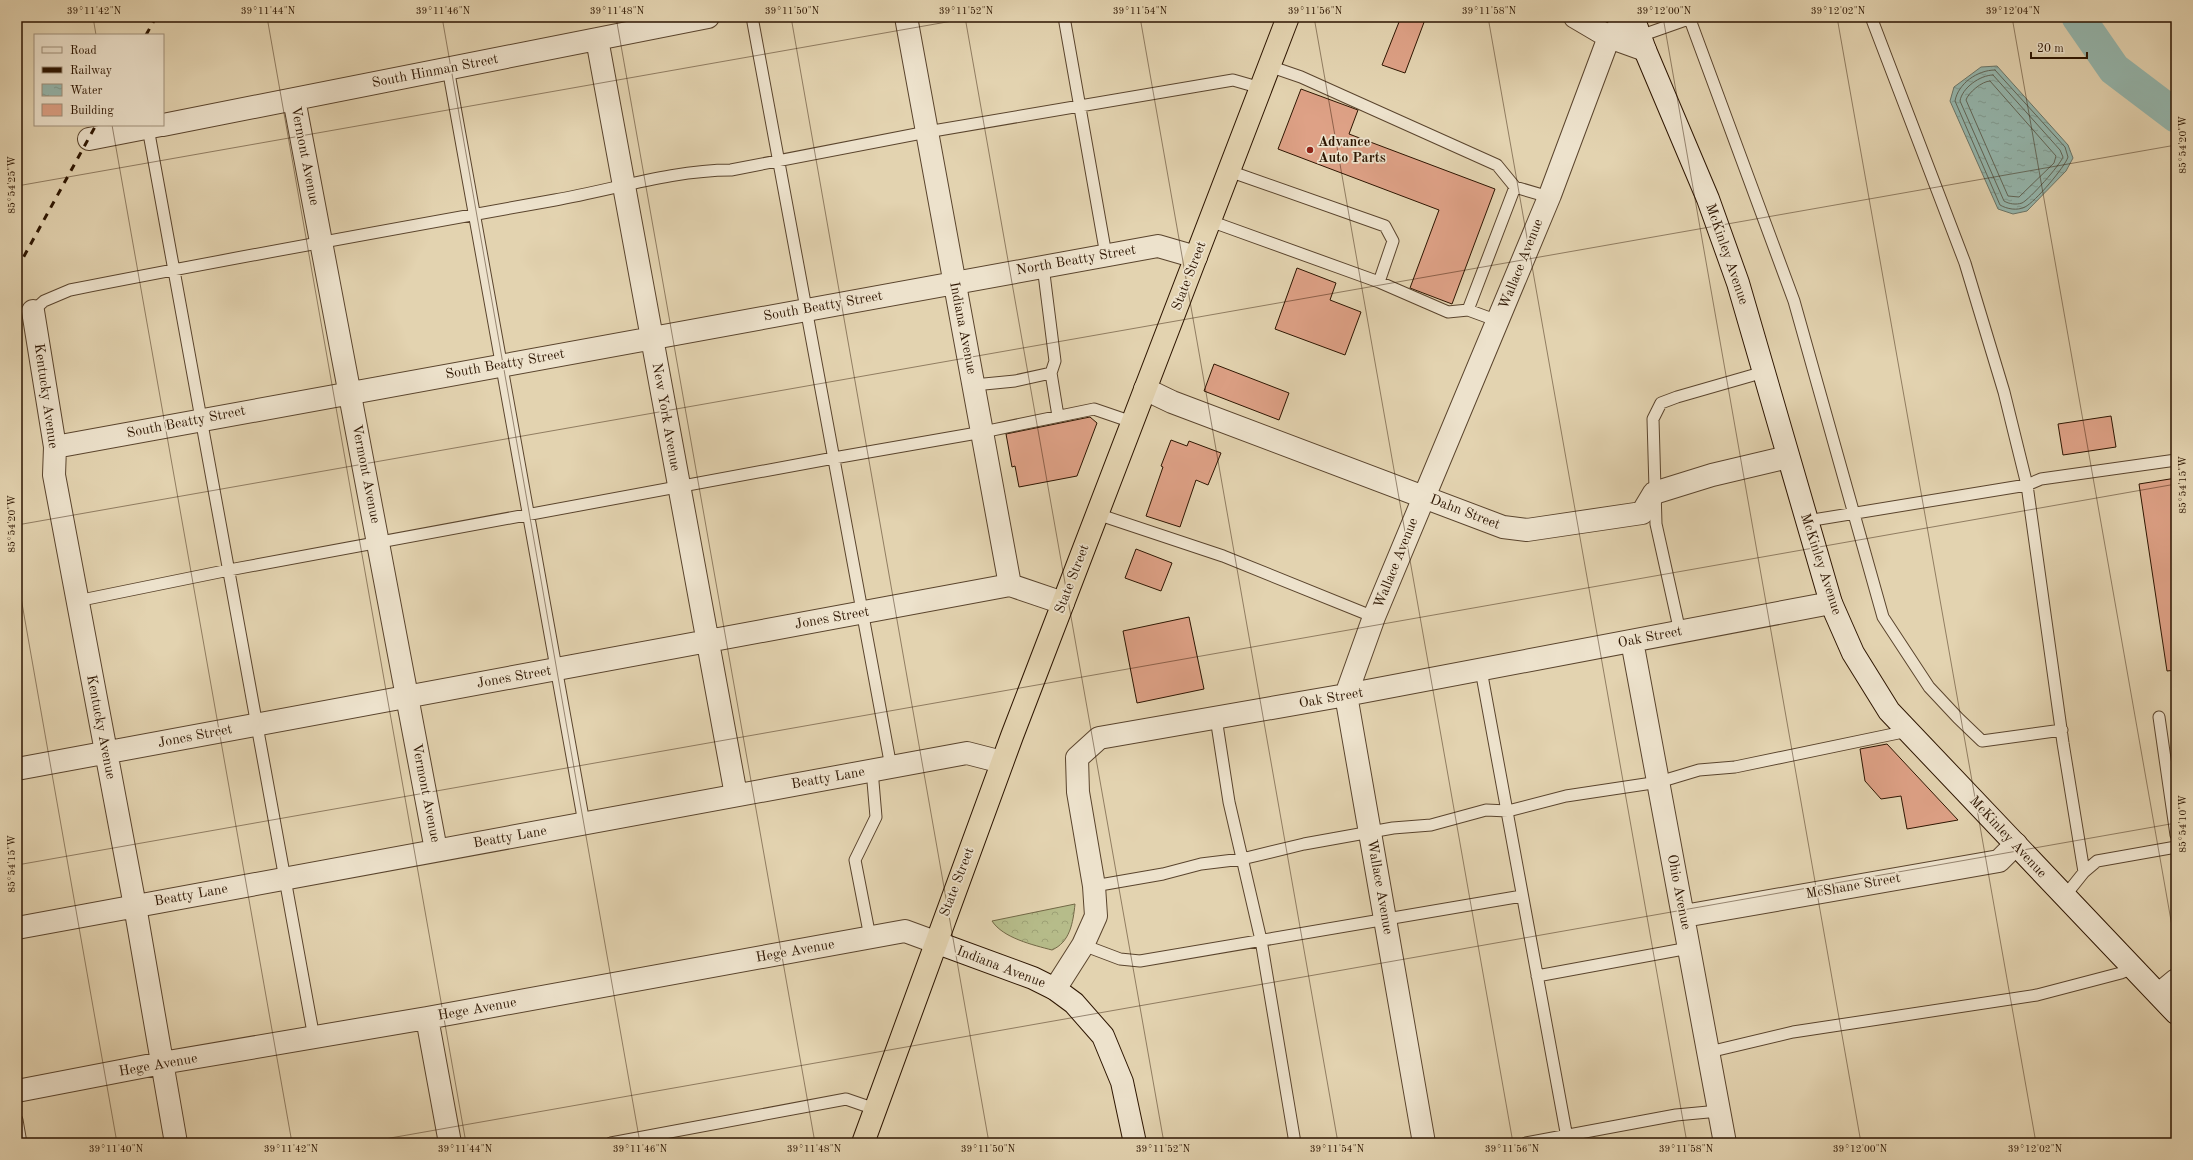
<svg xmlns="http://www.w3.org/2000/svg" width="2193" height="1160" font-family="'Old Standard TT',serif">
  <defs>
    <pattern id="forest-crowns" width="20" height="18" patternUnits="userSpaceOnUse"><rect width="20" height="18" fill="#b6bc8a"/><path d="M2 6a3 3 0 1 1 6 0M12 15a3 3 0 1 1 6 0" fill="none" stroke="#9da175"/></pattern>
    <pattern id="water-ripples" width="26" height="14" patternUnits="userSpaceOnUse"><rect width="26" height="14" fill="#95b7ae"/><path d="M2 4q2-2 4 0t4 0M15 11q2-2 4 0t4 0" fill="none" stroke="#819c94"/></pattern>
  </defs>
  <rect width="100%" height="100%" fill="#e3d3b0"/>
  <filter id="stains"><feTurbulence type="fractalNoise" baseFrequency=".005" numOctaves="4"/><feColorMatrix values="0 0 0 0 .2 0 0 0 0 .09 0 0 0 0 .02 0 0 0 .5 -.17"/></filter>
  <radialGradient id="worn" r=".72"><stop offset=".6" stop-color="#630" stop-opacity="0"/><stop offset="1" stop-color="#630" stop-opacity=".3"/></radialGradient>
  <!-- forest -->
  <path fill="url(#forest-crowns)" stroke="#726846" d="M1075,904C1073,923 1070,942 1052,950C1033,945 1003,938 992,921Z"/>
  <!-- water -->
  <path fill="url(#water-ripples)" stroke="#6b7669" d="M1997,66L2068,145L2073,158L2066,171L2027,211L2013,214L1998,209L1950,101L1954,87L1981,67Z"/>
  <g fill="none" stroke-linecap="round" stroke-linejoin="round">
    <!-- shore -->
    <path stroke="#616658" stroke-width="1" d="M1995,70L2065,147L2068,157C2065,167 2035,202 2025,207C2017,211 2007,209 2000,205L1955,101C1958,84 1977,70 1995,70Z
      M1993,75L2060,150L2063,157C2060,165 2030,199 2022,203C2016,205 2009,204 2004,201L1960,101C1962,88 1980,75 1993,75Z
      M1990,81L2056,156L2054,163L2019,197L2008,196L1966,100C1968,93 1982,81 1990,81Z"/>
    <!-- river -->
    <path stroke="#95b7ae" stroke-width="33" d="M2078,17L2114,69L2176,116"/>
  </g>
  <!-- building -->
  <path fill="#dea186" stroke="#2d1501" d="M1401,17H1426L1405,73L1382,65Z
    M1301,89L1358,110L1349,134L1495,189L1452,304L1410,288L1439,210L1278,149Z
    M1297,268L1336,283L1330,300L1361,312L1345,355L1275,329Z
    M1214,364L1289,393L1279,420L1204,391Z
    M2111,416L2116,447L2063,455L2058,424Z
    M1090,417L1097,423L1077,476L1019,487L1015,466L1012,467L1006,434Z
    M1171,440L1187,446L1189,441L1221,453L1208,485L1196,480L1180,527L1146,516L1163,467L1161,466Z
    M2176,478V670L2167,671L2139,484Z
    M1136,549L1172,563L1161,591L1125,578Z
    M1189,617L1204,689L1137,703L1123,631Z
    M1887,744L1958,820L1907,829L1901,796L1881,799L1865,781L1860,749Z"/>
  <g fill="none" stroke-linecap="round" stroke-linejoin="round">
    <!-- lane casing -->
    <g stroke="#5a442d" stroke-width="13">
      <path id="lane" d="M752,17L891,767
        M1064,17L1106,255
        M1689,17L1794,301L1883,617L1929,687L1958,718L1982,741L2062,730
        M1871,17L1965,263L2004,392L2027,485L2063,743L2084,872L2064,897
        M1640,36L1694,17
        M1269,66L1301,77L1497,165L1515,187L1549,197
        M448,68L584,823
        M148,128L314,1038
        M1229,171L1385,226L1393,241L1379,282
        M1210,221L1379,282L1448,312L1468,310
        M33,311L44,301L70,290C232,258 393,229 555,200C613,190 672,170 731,170L927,132L1233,80L1261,88
        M1498,321L1468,310L1515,187
        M1051,373L1058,416
        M974,385L1015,381L1051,373L1055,361L1043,266
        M1097,514L1223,556L1374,617
        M1807,521L2027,485L2041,479L2176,460
        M77,601L229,570L834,458L983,432L1094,409L1132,422
        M1680,632L1656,524L1653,419L1661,403L1677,397L1764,372
        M1481,670L1568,1143
        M2159,717L2176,835
        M1216,718L1229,802L1261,940L1295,1143
        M2084,872L2097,861L2176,847
        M1094,886L1163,874L1201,864L1242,859L1304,844L1393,828L1431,825L1486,810L1508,811L1566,796L1659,782L1699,770L1735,767L1908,731
        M870,937L855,860L876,817L872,770
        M1083,945L1120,959L1140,961L1522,896
        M1537,976L1689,948
        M1709,1052L1793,1032L2037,995L2121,973L2133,968
        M17,1120L21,1143
        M611,1143L846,1099L875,1109
        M1526,1143L1676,1115L1719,1111"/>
    </g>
    <!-- street casing -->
    <g stroke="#5a442d" stroke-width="24">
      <path id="street" d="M906,17L1010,585
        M1575,17L1609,37L1645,50
        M597,39L736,795
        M294,99L436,850
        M163,125L708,17
        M89,139L161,125
        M33,311L55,447L54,475L135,906L176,1143
        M1145,389L1172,402L1503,527L1527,530L1642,513L1654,493L1712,475L1788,457
        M55,447L1158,246L1196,257
        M1632,641L1725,1143
        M17,769L1010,585L1063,603
        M1684,916L1999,861L2016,844
        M17,928L967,753L1002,762
        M1055,989L1083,945L1096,916L1094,886L1078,792L1077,758L1099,738L1346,695L1831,603
        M2159,994L2176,980
        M427,1018L450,1143
        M17,1091L162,1063L427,1018L905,931L935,942
        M1424,1143L1346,695L1374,617L1550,195L1609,37L1630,17"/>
    </g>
    <!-- secondary casing -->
    <g stroke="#2d1501" stroke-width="24">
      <path id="secondary" d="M1633,17L1645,50L1708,199L1738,283L1831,603L1853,653L1889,711L2176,1013
        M935,942L1033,978L1055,989L1074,1003L1103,1036L1122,1082L1135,1143"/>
    </g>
    <!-- highway casing -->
    <g stroke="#2d1501" stroke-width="24">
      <path id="highway" d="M863,1143L1012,736L1288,17"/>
    </g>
    <!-- lane -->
    <use href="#lane" stroke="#ede2cc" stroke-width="11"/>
    <!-- street -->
    <use href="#street" stroke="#ede2cc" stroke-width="22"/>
    <!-- secondary -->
    <use href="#secondary" stroke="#ede2cc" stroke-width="22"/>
    <!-- highway -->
    <use href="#highway" stroke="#e3d3b0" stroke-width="22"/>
    <!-- rail -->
    <path stroke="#2d1501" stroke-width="3" stroke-dasharray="7 7" stroke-linecap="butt" d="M146,35L156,17
      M17,269L96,125"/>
  </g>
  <!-- ticks -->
  <path fill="none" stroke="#2d1501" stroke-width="1" stroke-opacity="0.45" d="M93,17L96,35M267,17L466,1143M442,17L640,1143M616,17L815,1143M791,17L989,1143M965,17L1164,1143M1140,17L1338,1143M1314,17L1513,1143M1488,17L1687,1143M1663,17L1861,1143M1837,17L2036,1143M2012,17L2176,949M112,125L292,1143M17,186L975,17M17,525L2176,145M17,575L117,1143M17,865L2176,484M362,1143L2176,823"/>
  <!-- markers -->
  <circle fill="#8f2418" stroke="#ede2cc" stroke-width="1.5" cx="1310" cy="150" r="4"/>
  <g text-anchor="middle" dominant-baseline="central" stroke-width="3.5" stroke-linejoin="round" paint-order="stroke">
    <!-- street labels -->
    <g font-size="14" fill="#2d1501" stroke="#ede2cc">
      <text transform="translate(435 71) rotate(-11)">South Hinman Street</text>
      <text transform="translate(305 156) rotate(79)">Vermont Avenue</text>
      <text transform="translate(1727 254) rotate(71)">McKinley Avenue</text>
      <text transform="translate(1076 260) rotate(-10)">North Beatty Street</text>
      <text transform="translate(1521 264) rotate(-68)">Wallace Avenue</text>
      <text transform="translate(1189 276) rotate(-69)">State Street</text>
      <text transform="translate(823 306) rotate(-10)">South Beatty Street</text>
      <text transform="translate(963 328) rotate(79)">Indiana Avenue</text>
      <text transform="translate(505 364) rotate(-10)">South Beatty Street</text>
      <text transform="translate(46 396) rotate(82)">Kentucky Avenue</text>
      <text transform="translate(666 417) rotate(80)">New York Avenue</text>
      <text transform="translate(186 422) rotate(-11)">South Beatty Street</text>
      <text transform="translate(366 474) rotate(79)">Vermont Avenue</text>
      <text transform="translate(1465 512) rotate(21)">Dahn Street</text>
      <text transform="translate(1396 563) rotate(-68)">Wallace Avenue</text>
      <text transform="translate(1821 564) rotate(72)">McKinley Avenue</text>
      <text transform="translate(1072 579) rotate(-69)">State Street</text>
      <text transform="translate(832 618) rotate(-10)">Jones Street</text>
      <text transform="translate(1650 637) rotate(-11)">Oak Street</text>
      <text transform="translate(514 677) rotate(-10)">Jones Street</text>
      <text transform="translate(1331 698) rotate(-10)">Oak Street</text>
      <text transform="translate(101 727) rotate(79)">Kentucky Avenue</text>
      <text transform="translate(195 736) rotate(-11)">Jones Street</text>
      <text transform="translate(828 778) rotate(-10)">Beatty Lane</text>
      <text transform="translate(426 793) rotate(79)">Vermont Avenue</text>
      <text transform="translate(510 837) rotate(-10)">Beatty Lane</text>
      <text transform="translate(2008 837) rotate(47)">McKinley Avenue</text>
      <text transform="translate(957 882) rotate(-69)">State Street</text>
      <text transform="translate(1853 886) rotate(-10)">McShane Street</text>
      <text transform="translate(1380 887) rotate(80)">Wallace Avenue</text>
      <text transform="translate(1679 892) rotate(79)">Ohio Avenue</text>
      <text transform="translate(191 895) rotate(-10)">Beatty Lane</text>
      <text transform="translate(795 951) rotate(-10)">Hege Avenue</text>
      <text transform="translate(1001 967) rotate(21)">Indiana Avenue</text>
      <text transform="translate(477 1009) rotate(-10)">Hege Avenue</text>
      <text transform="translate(158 1065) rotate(-10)">Hege Avenue</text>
    </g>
    <!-- poi labels -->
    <g font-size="14" font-weight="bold" fill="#2d1501" stroke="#ede2cc" text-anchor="start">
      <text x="1318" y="142">Advance<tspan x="1318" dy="16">Auto Parts</tspan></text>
    </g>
  </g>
  <!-- margin -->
  <rect width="2193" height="1160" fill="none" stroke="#e3d3b0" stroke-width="44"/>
  <!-- legend -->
  <rect x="34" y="34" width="130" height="92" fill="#ede2cc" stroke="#a0907b"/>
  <rect x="42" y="47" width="20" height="6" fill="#ede2cc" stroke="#a0907b"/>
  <text x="70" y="54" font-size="12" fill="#2d1501">Road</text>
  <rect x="42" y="67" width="20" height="6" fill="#2d1501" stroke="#a0907b"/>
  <text x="70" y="74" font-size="12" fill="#2d1501">Railway</text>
  <rect x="42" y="84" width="20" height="12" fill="url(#water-ripples)" stroke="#a0907b"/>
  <text x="70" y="94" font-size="12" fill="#2d1501">Water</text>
  <rect x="42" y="104" width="20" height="12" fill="#dea186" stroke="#a0907b"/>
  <text x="70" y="114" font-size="12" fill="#2d1501">Building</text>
  <!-- scale -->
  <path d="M2031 52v6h56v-6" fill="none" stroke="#2d1501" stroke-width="2"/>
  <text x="2037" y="52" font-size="12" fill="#2d1501" stroke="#ede2cc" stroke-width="3" paint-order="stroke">20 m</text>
  <rect x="22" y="22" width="2149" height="1116" fill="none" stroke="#2d1501" stroke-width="1.5"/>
  <g font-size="10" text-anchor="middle" fill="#2d1501">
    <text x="94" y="14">39°11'42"N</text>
    <text x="268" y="14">39°11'44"N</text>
    <text x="443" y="14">39°11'46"N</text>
    <text x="617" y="14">39°11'48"N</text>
    <text x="792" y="14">39°11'50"N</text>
    <text x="966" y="14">39°11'52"N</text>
    <text x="1140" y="14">39°11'54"N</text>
    <text x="1315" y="14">39°11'56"N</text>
    <text x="1489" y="14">39°11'58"N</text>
    <text x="1664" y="14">39°12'00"N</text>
    <text x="1838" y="14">39°12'02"N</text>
    <text x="2013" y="14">39°12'04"N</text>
    <text transform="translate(2182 145) rotate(-90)" y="4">85°54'20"W</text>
    <text transform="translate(11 185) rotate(-90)" y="4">85°54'25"W</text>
    <text transform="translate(2182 485) rotate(-90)" y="4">85°54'15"W</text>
    <text transform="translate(11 524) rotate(-90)" y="4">85°54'20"W</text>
    <text transform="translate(2182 824) rotate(-90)" y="4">85°54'10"W</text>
    <text transform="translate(11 864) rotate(-90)" y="4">85°54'15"W</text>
    <text x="116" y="1152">39°11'40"N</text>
    <text x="291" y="1152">39°11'42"N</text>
    <text x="465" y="1152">39°11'44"N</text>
    <text x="640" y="1152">39°11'46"N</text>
    <text x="814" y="1152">39°11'48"N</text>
    <text x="988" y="1152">39°11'50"N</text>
    <text x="1163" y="1152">39°11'52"N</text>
    <text x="1337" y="1152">39°11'54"N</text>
    <text x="1512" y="1152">39°11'56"N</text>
    <text x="1686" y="1152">39°11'58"N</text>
    <text x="1860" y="1152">39°12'00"N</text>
    <text x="2035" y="1152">39°12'02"N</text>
  </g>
  <rect width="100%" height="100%" filter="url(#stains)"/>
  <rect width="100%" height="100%" fill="url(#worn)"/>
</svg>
